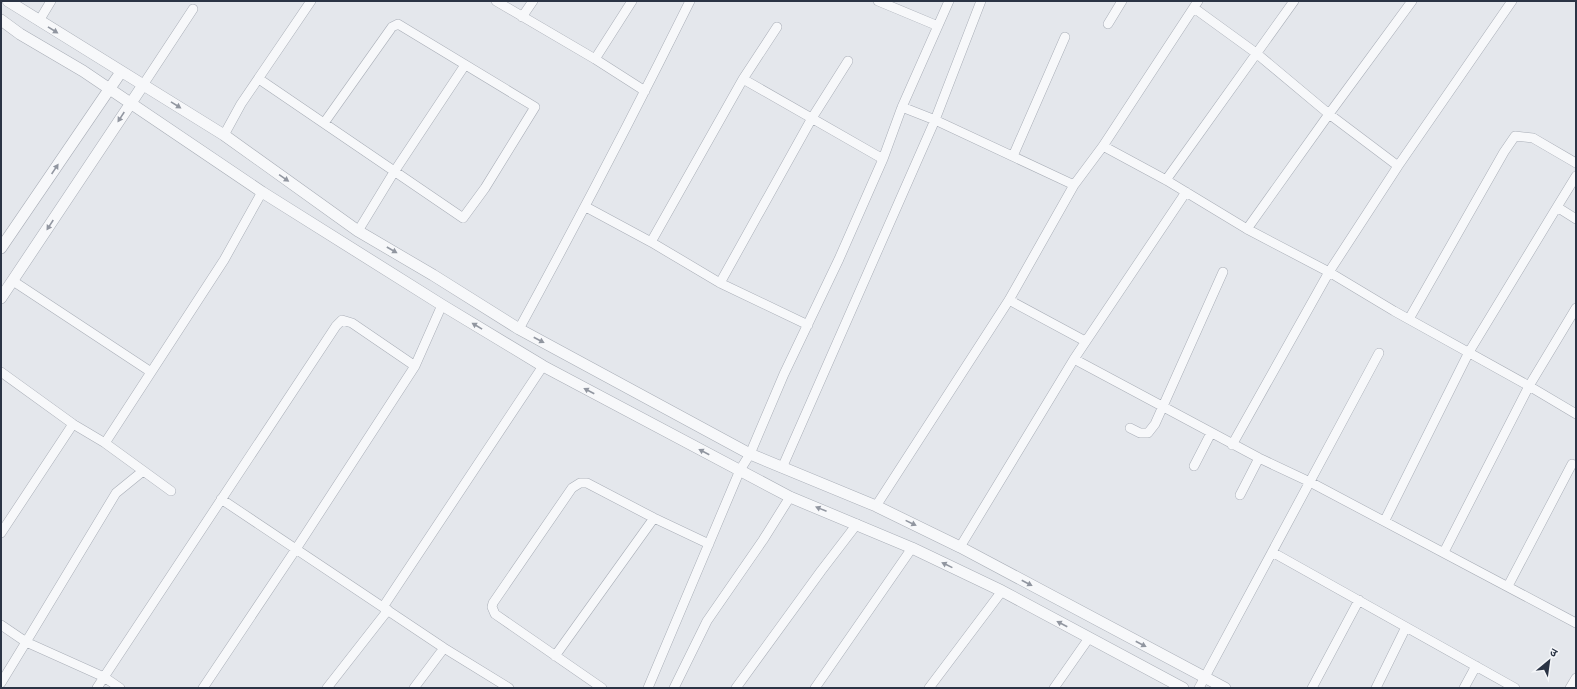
<svg xmlns="http://www.w3.org/2000/svg" width="1577" height="689" font-family="'Fira Sans','Noto Sans Devanagari',sans-serif">
  <rect width="100%" height="100%" fill="#e4e7ec"/>
  <g fill="none" stroke-linecap="round" stroke-linejoin="round">
    <!-- minor casing -->
    <g stroke="#a9aeb7" stroke-width="10">
      <path id="minor" d="M496,1L595,59L645,91
        M878,1L938,26
        M1194,8L1256,53L1329,114L1398,166
        M522,17L533,1
        M39,21L51,1
        M1108,24L1122,1
        M595,59L632,1
        M259,79L463,218L485,188L535,107L398,24L392,27L324,123
        M743,79L883,159
        M143,85L193,9
        M902,107L935,120L1074,185L1103,146L1198,1
        M224,135L241,104L311,1
        M1103,146L1166,180L1247,229L1329,272L1394,311L1529,386L1576,414
        M1013,156L1065,37
        M1576,176L1557,207L1576,219
        M1166,180L1294,1
        M586,207L651,242L720,283L808,325
        M1247,229L1329,114L1412,1
        M358,231L394,172L465,65
        M651,242L743,79L777,27
        M13,281L151,372
        M720,283L812,118L848,61
        M1009,300L1085,341
        M1409,319L1504,152L1515,136L1533,138L1576,163
        M519,329C578,221 635,112 690,1
        M1074,359L1259,458L1310,482L1576,623
        M1,372L73,424L105,443
        M1130,428L1140,433H1148L1155,424L1223,272
        M1232,445L1329,272L1398,166L1512,1
        M1194,466L1211,433
        M782,468L935,120L981,1
        M171,491L105,443L224,260L262,192
        M1240,495L1259,458
        M221,499L444,648L509,688
        M876,506L1009,300L1074,185
        M1385,520L1469,352L1557,207
        M1,533L73,424
        M960,547L1074,359L1186,192
        M1272,552L1515,688
        M1444,552L1529,386L1576,308
        M1508,586L1572,464
        M383,607L543,366
        M1,625L26,642L1,683
        M555,656L654,518
        M97,688L104,677L26,642L116,493L143,471
        M120,688L104,677L336,326L342,320L352,323L415,366
        M203,688L296,549L415,366L442,305
        M327,688L388,610
        M414,688L444,648
        M602,688L495,614L492,607L493,603L572,488L580,483H587L654,518L709,544
        M648,688L740,470L750,454L784,374L839,259L883,159L902,107L949,1
        M674,688L707,621L763,540L790,497
        M736,688L821,571L857,524
        M815,688L912,548
        M929,688L1002,591
        M1054,688L1089,638
        M1199,688L1379,353
        M1312,688L1359,600
        M1376,688L1406,627
        M1464,688L1476,666
        M1570,688L1576,678"/>
    </g>
    <!-- tertiary casing -->
    <g stroke="#a9aeb7" stroke-width="12">
      <path id="tertiary" d="M8,1L224,135L358,231L433,275L519,329L750,454L876,506L960,547L1225,688
        M1,20L20,34L83,71L262,192L442,305L543,366L790,497L912,548L1002,591L1183,688
        M1,248L121,72
        M1,298L143,85"/>
    </g>
    <!-- minor -->
    <use href="#minor" stroke="#f7f8fa" stroke-width="9"/>
    <!-- tertiary -->
    <use href="#tertiary" stroke="#f7f8fa" stroke-width="11"/>
  </g>
  <!-- one-way arrows -->
  <defs><path id="oneway-solid" d="M-6-.8H1V-3.2L6.5 0L1 3.2V.8H-6Z"/></defs>
  <g fill="#9196a0">
    <use href="#oneway-solid" transform="translate(53 30) rotate(32)"/>
    <use href="#oneway-solid" transform="translate(176 105) rotate(32)"/>
    <use href="#oneway-solid" transform="translate(121 117) rotate(123)"/>
    <use href="#oneway-solid" transform="translate(55 169) rotate(-56)"/>
    <use href="#oneway-solid" transform="translate(284 178) rotate(35)"/>
    <use href="#oneway-solid" transform="translate(50 225) rotate(123)"/>
    <use href="#oneway-solid" transform="translate(392 250) rotate(30)"/>
    <use href="#oneway-solid" transform="translate(477 326) rotate(-149)"/>
    <use href="#oneway-solid" transform="translate(539 340) rotate(28)"/>
    <use href="#oneway-solid" transform="translate(589 391) rotate(-152)"/>
    <use href="#oneway-solid" transform="translate(704 452) rotate(-152)"/>
    <use href="#oneway-solid" transform="translate(821 509) rotate(-158)"/>
    <use href="#oneway-solid" transform="translate(911 523) rotate(26)"/>
    <use href="#oneway-solid" transform="translate(947 565) rotate(-154)"/>
    <use href="#oneway-solid" transform="translate(1027 583) rotate(28)"/>
    <use href="#oneway-solid" transform="translate(1062 624) rotate(-152)"/>
    <use href="#oneway-solid" transform="translate(1141 644) rotate(28)"/>
  </g>
  <!-- border -->
  <rect width="1577" height="689" fill="none" stroke="#2b3445" stroke-width="4"/>
  <!-- north arrow -->
  <g transform="translate(1549 661) rotate(29)" stroke="#f4f6f9" stroke-width="3" paint-order="stroke">
  <path d="M0-3L7 15L0 10L-7 15Z" fill="#2b3445"/>
  <text y="-6" font-size="11" font-weight="bold" text-anchor="middle" fill="#2b3445">उ</text>
  </g>
</svg>
